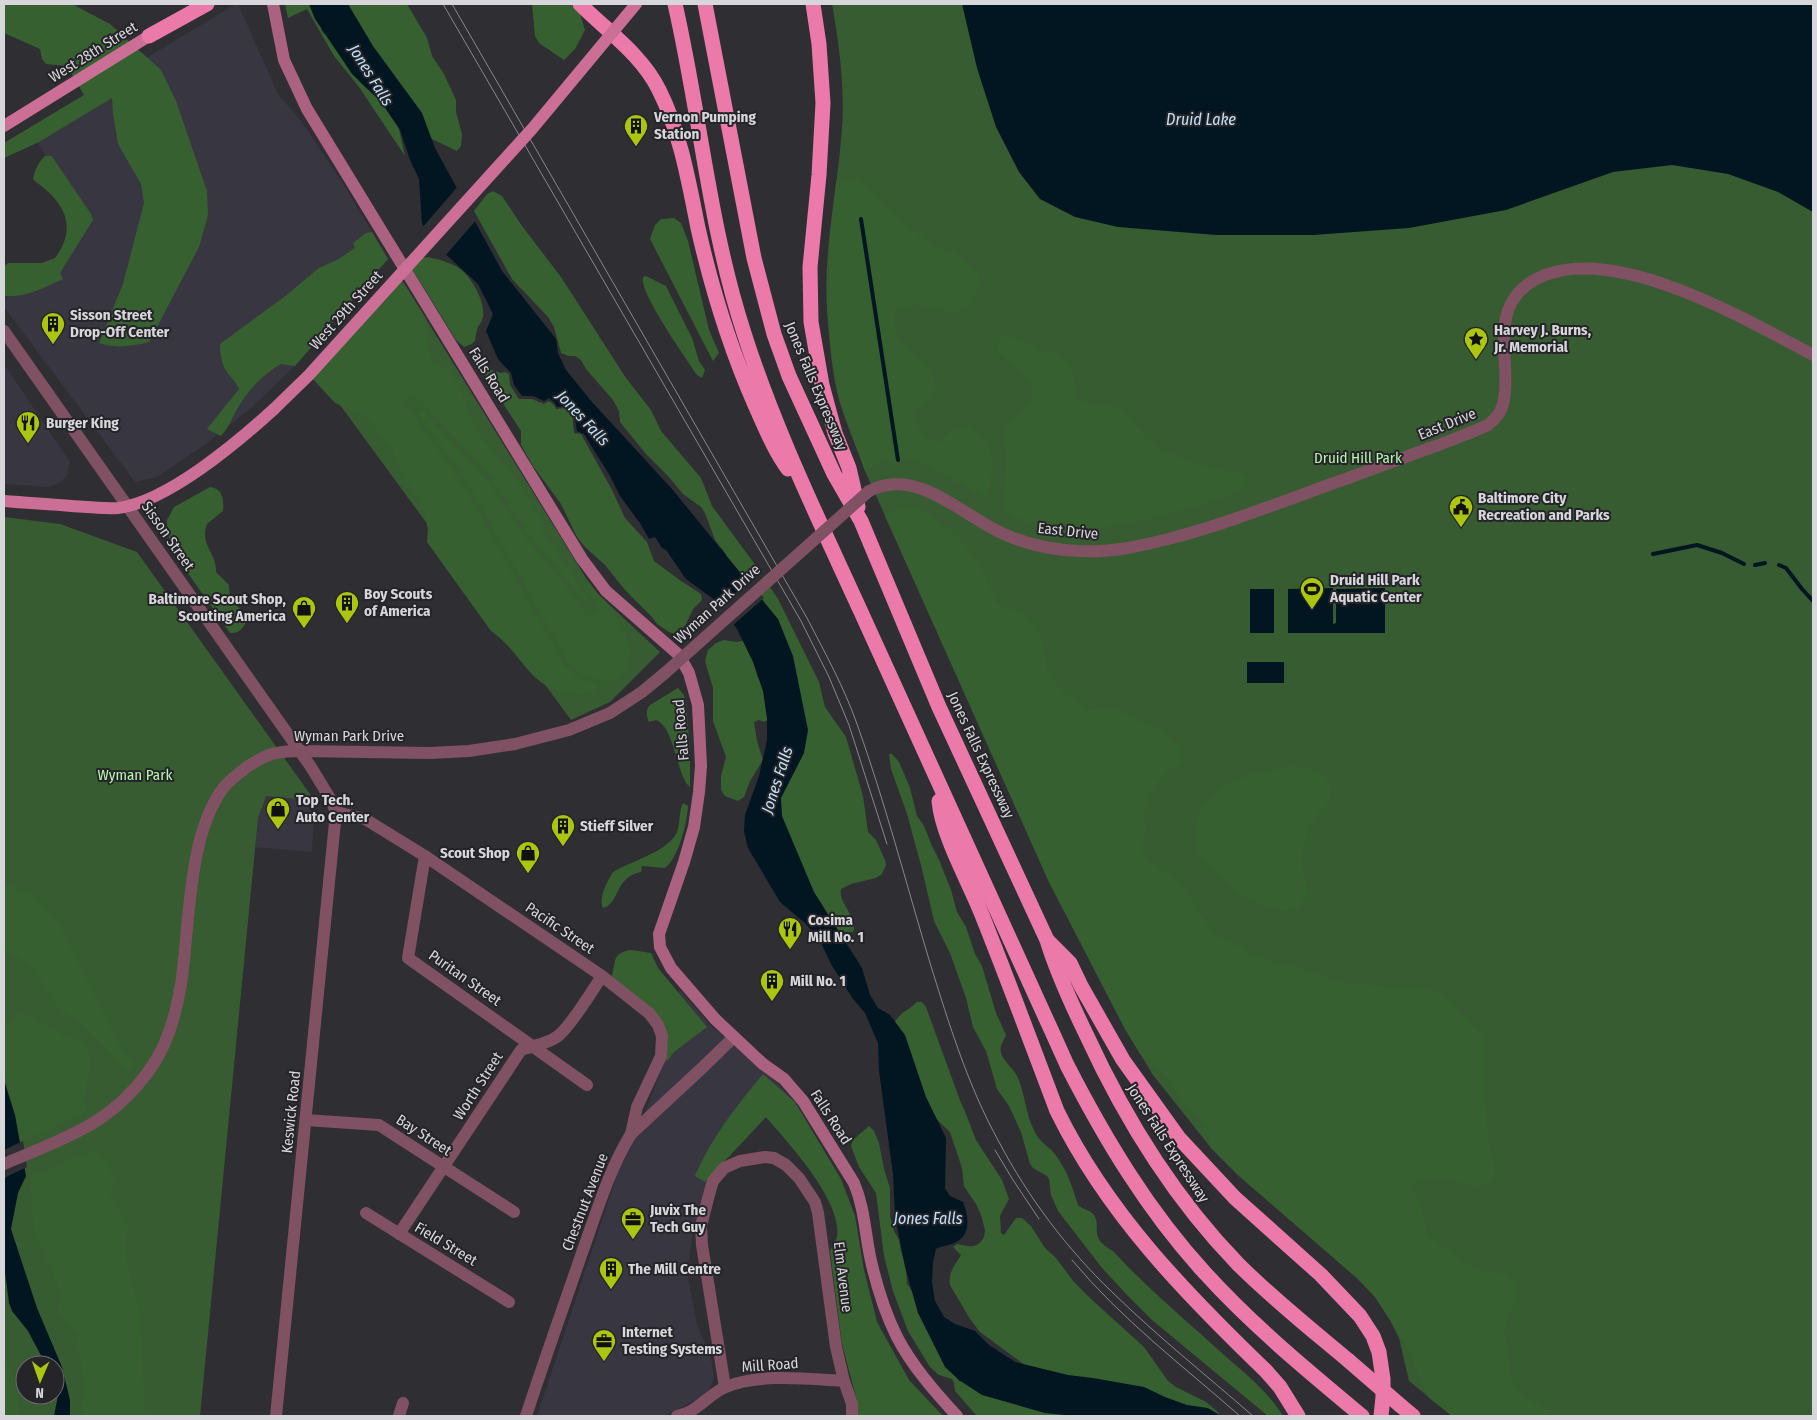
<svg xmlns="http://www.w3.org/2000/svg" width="1817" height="1420" font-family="'Fira Sans Condensed',sans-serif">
  <rect width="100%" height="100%" fill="#2f2e33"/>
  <!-- built -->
  <path fill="#383641" d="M236,4H238L278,94L301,121L340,179L388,258L295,366L251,408L206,444L157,477L135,482L4,307V300L45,274L82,217L29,128Z
    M4,364L70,462L67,476L60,482L50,487L4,484Z
    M265,796L315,801L312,852L255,847L258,818Z
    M680,990L711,1026L762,1068L788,1094L734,1150L716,1170L700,1210L692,1237L687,1272L697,1325L711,1358L714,1378L711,1386L707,1393L700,1398L664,1416H537L618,1172L634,1142L663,1065L655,1014Z"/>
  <!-- green -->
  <path fill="#375c31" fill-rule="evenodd" d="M832,4H1813V1416H1452L1409,1381L1399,1338L1389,1318L1375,1297L1358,1279L1239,1176L1211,1148L1153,1075L1125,1029L1049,882L865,471C857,448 847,426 840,403C832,376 829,338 827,309C823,249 838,188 842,128C845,87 839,44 832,4Z
    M405,285L586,578L599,595L660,652L610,702L571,720L321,379Z
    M4,517L60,524L137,552L315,801L266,796L258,818L200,1416H4ZM25,1365H55V1395H25Z"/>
  <!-- forest -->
  <path fill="#376030" d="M4,4H72L110,24L161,70L176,101L207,191L208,215L199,247L149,342C133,346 115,349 99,343L123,284L144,203L141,184L118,144L113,113L112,98L39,142L4,158V143L84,95L67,66L46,64L42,59L40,49L4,33Z
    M285,4H315L328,23L321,29L323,33L326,35L360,82L367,89L373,91L397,120L405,156L359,87L334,56L307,9L288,18Z
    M323,4H407L427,38L432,56L444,74L456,100V112L462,134L461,146L457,151L430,138Z
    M532,4H571L580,14L585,30L575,49L564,60L539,43L535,36Z
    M45,156H51L53,158L91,214L93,220L60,273L63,279C44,288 24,298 4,296V267L8,263H42L55,258C75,231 68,209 45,189C41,185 36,183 33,179C35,169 38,163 45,156Z
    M855,179L877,194L895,215L934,247L953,252L977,271L980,284L969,308L952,313L918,304L895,311C889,342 913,348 928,369C932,374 934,381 936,387L929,400L914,412C915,429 923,438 939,443C950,429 954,426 972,426C978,433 986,442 990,452C994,465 991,485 987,498L916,460L880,462L865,471L840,401L832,354L827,308L830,239L836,182Z
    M493,191L502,196L522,226L561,277L626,378L651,410L661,431L701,478L712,506L759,570L744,586L723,558L726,554L715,540L705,513L701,507L683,494L668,476L646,454L620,422L619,411L613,400L586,369L581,360L575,356H569L561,353L554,327L548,317L512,279L474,211L487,194Z
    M674,218L681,223L688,241L709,330L719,353L713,361L650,239L655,225L661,219Z
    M372,232L388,259L295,366L281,364C262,375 245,393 235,413C231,421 228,428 221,436L207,429L239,389C236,381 229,376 225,369C221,361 220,353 220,344L284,297L319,268L337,260L355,248L353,243L366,233Z
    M427,257C437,259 451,262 460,269C472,277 488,306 482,320C481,323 479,325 478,327C473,340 480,342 464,347L456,340L411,267L420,258Z
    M646,276L666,286L692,338L699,361L705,370L702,378L697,375C687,359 639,293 643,277Z
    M401,279L427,320L423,321L432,363L445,368L455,379L479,435L501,459L523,489L545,526L541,529L587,596L588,602H586L534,541L490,475L418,398C413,396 408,397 404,401V407L414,416L463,486L564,665L578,678L598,685C595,692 590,694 583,694C529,695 527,656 491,631L427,542L428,530L425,515L419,499L401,473L394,452L366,416L335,403L313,379Z
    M1003,335L1021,339L1040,351L1059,353L1070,365L1078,399C1092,406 1108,402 1122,411C1133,418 1140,433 1150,442C1169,459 1220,469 1244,474L1247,480L1240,492C1172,513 1098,542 1027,521C1019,519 1011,514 1003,510L1007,458L1003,439V427L1025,406L1034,392L1026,378L999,354L997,345Z
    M481,367L501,373L505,372L509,374L510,385L519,399H532L544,404L549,401L554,405L556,409L565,408L572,413L574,433L581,434L612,490L625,518L647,542L654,561L681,581L701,594L702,600L693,609L685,626L675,634L669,632L657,624L652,617L625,590L605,565L584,546L577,537L561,504L533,466L521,445V431L504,405L493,389Z
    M420,410L423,411L489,483L524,535L580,603L585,614L592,616L597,613L599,608L581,579C589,587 605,599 611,608C615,614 617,621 620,626C634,647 635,663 615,680C597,682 579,675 568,661L464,476L420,415L418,412Z
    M210,487C223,488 224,500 223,511L207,524C199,545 217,553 216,572L229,585C229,610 241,602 247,620C244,627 239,634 230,633L173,552L167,531V520L174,507Z
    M912,507C938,518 963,537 978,562C985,575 991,590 998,604C1004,607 1022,613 1026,616C1039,626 1043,639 1045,655C1046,660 1045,666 1047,670C1055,685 1071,700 1085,708C1093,713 1105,706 1114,709C1121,710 1128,716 1135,719C1154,729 1182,734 1181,762L1162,777L1155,785L1144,808L1146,830L1142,850L1146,858L1185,887L1198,911L1215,934L1252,954L1272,962L1295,967L1343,983L1420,989L1441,993L1448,998L1480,1034L1484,1042V1090L1489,1146L1495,1166V1175L1490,1183L1476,1186L1448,1180L1432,1179L1421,1181L1412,1187C1415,1194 1419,1200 1421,1208C1424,1216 1424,1229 1430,1236C1435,1242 1470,1266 1477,1269C1489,1274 1508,1270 1515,1284C1521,1299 1508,1314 1505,1328C1503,1336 1508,1346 1509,1354C1510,1360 1509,1367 1510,1373C1513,1397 1542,1405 1559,1416H1452L1428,1397L1406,1345L1375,1297L1358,1279L1239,1176L1211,1148L1205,1125L1187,1110L1168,1077L1140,1054L1125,1029L1049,882L885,516L888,513Z
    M770,587L778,599L819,682L825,707L846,737L863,796L868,832L876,840L885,860L886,865L882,874L876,878L851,884L841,889C838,904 859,918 853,932H843L829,927L786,839L777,789L753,602Z
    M751,639L759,665L757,675L764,690L769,719L764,722L759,720L754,722L757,741L763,760L750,781L744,797L738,801L725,796L721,790V776L726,757L713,721V688L705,661L708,650L716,643L724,640L737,642Z
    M678,688L684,695L686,703L690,750V787C677,778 675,727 656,720L649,722C646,716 646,709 650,705Z
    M889,754H892L899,762L910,788L917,816L924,826L932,846L940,862L951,890L957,912L966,927L975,954L982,966L996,1013L1006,1035C1005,1039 1002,1042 1001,1046C998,1059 1014,1067 1018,1078C1026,1097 1026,1120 1038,1137C1042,1143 1049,1147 1054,1153C1067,1169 1072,1186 1078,1205C1083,1210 1089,1209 1094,1215C1100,1224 1093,1235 1102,1243C1105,1247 1111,1249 1114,1252C1145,1286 1180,1315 1214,1346C1238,1368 1266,1388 1283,1416H1268L1152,1320L1127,1295L1102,1268L1058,1211L1051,1195L1049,1179L1047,1176L1033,1168L1030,1164L1021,1132L1009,1106L997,1089L986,1051L973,1027L966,998L950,953L934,921L922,869L907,814L891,769Z
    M1292,766C1315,767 1340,776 1327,803C1324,810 1317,814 1313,821C1307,831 1303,845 1302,857C1300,873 1314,890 1301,904C1280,930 1200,873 1197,847C1188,785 1245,774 1292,766Z
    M683,803L688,806C687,823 679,857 665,868L642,866L641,872C614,877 620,904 603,908C598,898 607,882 613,872C631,861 665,853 676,834C681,824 678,813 683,803Z
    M4,883L37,898L62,929L122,1049L134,1061V1068L128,1070L124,1067L84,1025L58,1008L32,967L4,948Z
    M631,950L651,953L658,968L707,1027L674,1052L668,1060L666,1061L664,1042L612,976C616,961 612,953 631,950Z
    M917,1002H922L926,1007L961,1103L964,1109L976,1140L1002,1180L1009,1199L1000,1216L1001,1233L1004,1235L1016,1218H1022L1031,1226L1045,1248L1056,1258L1074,1282L1091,1299L1144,1347L1168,1381L1176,1387L1206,1402L1219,1413L1218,1416L1070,1380L1026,1366L980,1332L970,1319L950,1285C948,1272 955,1265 961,1255L953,1247L957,1244C969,1246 977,1250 984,1237L985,1230L981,1215L976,1204L964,1186L962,1168L950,1132L928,1111L902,1049L895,1022C901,1011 910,1010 917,1002Z
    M20,1014H25L64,1035L80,1041L88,1049L90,1064L84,1101L86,1111L79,1117L20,1141L4,1066V1024L5,1022Z
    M763,1074L795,1102L841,1179L855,1216L864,1270L877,1322L909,1380L943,1416H858L857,1401L842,1344L830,1251C832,1247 836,1241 837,1237C843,1201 788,1143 766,1117L705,1182L695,1176C713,1135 735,1108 763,1074Z
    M869,1126L874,1131L879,1143L884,1169L890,1188V1216L894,1231L899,1240L901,1251L906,1267L907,1284L914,1294L950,1369L959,1381L982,1388L1147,1416L976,1415L955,1391L954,1383L952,1379L939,1375L930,1367L908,1331L893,1291L884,1256L876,1193L859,1167L851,1146L853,1140Z
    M94,1150L107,1160L114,1180L110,1194L128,1227L125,1254L140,1312L145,1416H80L85,1390L77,1335L58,1314L60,1290L34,1231L30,1176Z
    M4,1357L18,1392V1416H4Z"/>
  <!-- water -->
  <path fill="#021621" d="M309,4H348L373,46L422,113L435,148L502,271L556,339L558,353L566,370L592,402L672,489L778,619L793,656L808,730L804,753L781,798L782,816L814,892L862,968L870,995L878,1008L890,1015L905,1035L926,1097L946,1138L945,1188L950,1196L963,1202C969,1217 972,1237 952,1244C946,1246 941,1246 936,1249L933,1262L932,1282L935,1301L944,1317L955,1324L975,1331L989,1345L1015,1362L1068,1375L1093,1378L1144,1387L1165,1397L1187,1405L1208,1408L1221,1416H1074L1045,1413L982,1395L959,1380L945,1367L918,1313L905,1267L895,1216L893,1174L879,1071L878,1043L865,1013L853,999L831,964L820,941L806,924L780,902L748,848L744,831L745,815L759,776L767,740V719L763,691L753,662L737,629L720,604L686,579L666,550L662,548L655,537L649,539L640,523L620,496L610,476L584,434L577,431L574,413L566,406L557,407L554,402L549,398L544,401L533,396H522L514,385L511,373L498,359L486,331L493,314L478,284L437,246L422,224L419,179L410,160L400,130L381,102L352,74L315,19Z
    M962,4H1813V212L1778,192L1728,174L1672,165L1613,172L1506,210L1409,228L1313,235H1216L1118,227L1075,217L1040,199L1019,172L996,127L977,68Z
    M1333,588V624L1336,623V589L1385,588V633H1288V589Z
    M1250,589H1274V633H1250Z
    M1247,662H1284V683H1247Z
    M4,1080L15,1115L26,1176L18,1193L11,1229L37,1308L62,1367L70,1400V1416H54L60,1385L55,1375V1365H46L28,1331L12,1311L9,1303L4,1265V1145L5,1142Z"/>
  <!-- pier -->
  <path fill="#2f2e33" d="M459,185L477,219L445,256L435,247L422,228Z
    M750,580L764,598L732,626L719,607Z
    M23,1141L27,1167L4,1178V1150Z"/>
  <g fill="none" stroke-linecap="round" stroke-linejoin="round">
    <!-- stream -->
    <path stroke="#021621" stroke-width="4" d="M861,219L898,460
      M1653,554L1697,545L1722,553L1744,564
      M1755,565L1765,563
      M1779,565L1786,568L1802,589L1813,601"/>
    <!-- minor -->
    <path stroke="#7f5163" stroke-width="12" d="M869,491C918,466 963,517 1006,535C1029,545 1054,550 1079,551C1111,553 1141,546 1172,538C1233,522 1291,498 1351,477C1379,467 1407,456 1436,446C1453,439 1471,433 1488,425C1494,420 1500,414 1502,407C1510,384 1501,349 1505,324C1507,304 1519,288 1536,279C1611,240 1747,320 1813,355
      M300,751L430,753L469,751L515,744L569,730L610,713L642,692L665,673
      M336,812L365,819L425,856L602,976L650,1014L658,1025L662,1036L661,1056L637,1107L631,1134
      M425,856L408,958L587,1085
      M306,1120L379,1125L514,1212
      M366,1213L509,1302
      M399,1234L521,1050C532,1046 548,1044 558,1036C571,1026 592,991 602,976
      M725,1387L702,1245L701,1226L710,1191L713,1181L724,1168L740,1161L765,1157L774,1158L786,1165L799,1178L815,1202L818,1213L836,1347L844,1381L852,1404V1416
      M399,1416L403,1403
      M526,1416C544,1361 564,1305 583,1250C597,1211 609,1170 631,1134L701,1069L734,1037
      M677,1416C681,1415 687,1413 691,1411C703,1404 713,1392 726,1387C758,1373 809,1379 844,1381"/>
    <!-- tertiary -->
    <path stroke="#7f5163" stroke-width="12" d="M4,331L311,767L331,800L336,812L276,1416
      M4,1164C62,1139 109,1126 148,1072C167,1047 176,1015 181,984C190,926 187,835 224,787C231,779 239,773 247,767C256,761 267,754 277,753C285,751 293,751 300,751"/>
    <!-- secondary -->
    <path stroke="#ab6280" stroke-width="12" d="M273,4L284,60L307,109L582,559L606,591L679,655L689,673L698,705L699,725L701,766L699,792L694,827L684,862L659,934L660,947L671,968L715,1019L763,1064L784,1079L803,1101L854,1183C865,1209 865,1235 871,1261C877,1287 885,1313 897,1337C912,1366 935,1392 957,1416"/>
    <!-- primary -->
    <path stroke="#cc6f97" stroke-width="12" d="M4,126L149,36
      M4,501C27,503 49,504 72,506C87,507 103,509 118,508C167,502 238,442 274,409"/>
    <!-- motorway -->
    <path stroke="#eb7aab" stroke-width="15" d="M580,4C607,31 642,55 659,90C680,131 689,183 698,228C712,290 730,348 755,405C765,427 774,450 788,469
      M675,4C700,113 709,226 744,333C774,428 820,522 861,612C929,764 999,914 1067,1065C1105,1139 1148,1211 1205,1273C1252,1325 1308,1371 1362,1416
      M705,4L754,258L774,334L789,376L834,474L861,521L939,707L1047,940C1057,973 1071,1003 1086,1034C1125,1119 1173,1197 1238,1264C1273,1299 1312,1330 1349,1361
      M813,4L819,44L823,103L819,175L810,267L811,322L822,385L835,433L849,468L858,507
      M149,36L207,4
      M939,801C942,835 969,882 982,915C1008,980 1032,1045 1057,1111C1107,1213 1185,1293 1266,1371L1280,1387L1298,1416
      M1048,941L1070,963L1081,986L1123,1060L1179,1138L1235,1198L1321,1275L1360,1316L1373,1336L1379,1352L1383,1379V1397L1381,1416
      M1401,1406L1413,1416"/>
    <!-- tram -->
    <path stroke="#88878c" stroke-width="1" d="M443,4L801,621L829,677L849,725L887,844
      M452,4L807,618C825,653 844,687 857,724C885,802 906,883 930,963C949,1024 968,1086 999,1142C1028,1197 1067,1249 1112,1292C1157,1336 1206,1375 1253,1416
      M995,1150L1013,1180L1039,1219
      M1072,1260C1121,1319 1183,1366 1240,1416"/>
    <!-- minor-bridge -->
    <path stroke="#7f5163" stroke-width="12" d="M665,673L869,491"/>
    <!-- primary-bridge -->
    <path stroke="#cc6f97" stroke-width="12" d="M274,409L309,375L532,129L636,4"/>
    <!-- motorway-bridge -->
    <path stroke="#eb7aab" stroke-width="15" d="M1349,1361L1401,1406"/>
  </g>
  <!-- icons -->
  <defs>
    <g id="building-pin" transform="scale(1.25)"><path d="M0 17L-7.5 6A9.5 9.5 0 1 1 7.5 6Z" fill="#acc610" stroke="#252429"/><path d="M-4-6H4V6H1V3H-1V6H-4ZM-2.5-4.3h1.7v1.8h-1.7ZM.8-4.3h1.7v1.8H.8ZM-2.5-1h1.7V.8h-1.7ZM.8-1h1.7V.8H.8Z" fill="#111"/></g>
    <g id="sight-pin" transform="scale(1.25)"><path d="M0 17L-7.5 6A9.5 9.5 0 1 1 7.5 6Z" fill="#acc610" stroke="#252429"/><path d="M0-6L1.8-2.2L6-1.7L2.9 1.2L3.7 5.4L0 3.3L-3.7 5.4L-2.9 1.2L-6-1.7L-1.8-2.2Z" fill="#111"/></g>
    <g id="restaurant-pin" transform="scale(1.25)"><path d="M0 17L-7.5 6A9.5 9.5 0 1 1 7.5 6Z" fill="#acc610" stroke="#252429"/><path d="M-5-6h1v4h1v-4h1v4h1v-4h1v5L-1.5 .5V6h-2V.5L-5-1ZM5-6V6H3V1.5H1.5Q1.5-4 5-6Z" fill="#111"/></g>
    <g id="civic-pin" transform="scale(1.25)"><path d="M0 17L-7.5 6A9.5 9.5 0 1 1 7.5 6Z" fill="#acc610" stroke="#252429"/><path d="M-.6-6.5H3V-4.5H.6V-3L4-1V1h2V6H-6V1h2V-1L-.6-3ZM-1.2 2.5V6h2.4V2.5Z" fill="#111"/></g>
    <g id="stadium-pin" transform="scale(1.25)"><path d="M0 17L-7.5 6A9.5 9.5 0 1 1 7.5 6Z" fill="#acc610" stroke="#252429"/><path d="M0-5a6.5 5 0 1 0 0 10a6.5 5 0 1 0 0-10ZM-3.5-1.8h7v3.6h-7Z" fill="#111"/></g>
    <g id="shop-pin" transform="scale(1.25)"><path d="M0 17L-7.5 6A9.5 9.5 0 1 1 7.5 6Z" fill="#acc610" stroke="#252429"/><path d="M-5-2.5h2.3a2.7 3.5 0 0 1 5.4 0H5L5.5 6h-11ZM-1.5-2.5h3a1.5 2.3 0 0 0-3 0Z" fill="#111"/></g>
    <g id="office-pin" transform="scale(1.25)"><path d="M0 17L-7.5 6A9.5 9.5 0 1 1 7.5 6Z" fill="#acc610" stroke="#252429"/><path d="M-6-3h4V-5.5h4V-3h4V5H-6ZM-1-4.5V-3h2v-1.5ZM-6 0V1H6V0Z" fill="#111"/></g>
  </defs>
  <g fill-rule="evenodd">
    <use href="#building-pin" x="636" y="126"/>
    <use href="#building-pin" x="53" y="324"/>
    <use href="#sight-pin" x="1476" y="339"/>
    <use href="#restaurant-pin" x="28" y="423"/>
    <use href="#civic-pin" x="1461" y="507"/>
    <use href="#stadium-pin" x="1312" y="589"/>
    <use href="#building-pin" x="347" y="603"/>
    <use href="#shop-pin" x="304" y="608"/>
    <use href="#shop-pin" x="278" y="809"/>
    <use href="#building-pin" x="563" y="826"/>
    <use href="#shop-pin" x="528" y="853"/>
    <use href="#restaurant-pin" x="790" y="929"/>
    <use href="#building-pin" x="772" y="981"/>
    <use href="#office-pin" x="633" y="1219"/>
    <use href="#building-pin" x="611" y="1269"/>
    <use href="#office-pin" x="604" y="1341"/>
  </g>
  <g text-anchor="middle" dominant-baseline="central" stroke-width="4" stroke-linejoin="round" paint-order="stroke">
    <!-- street labels -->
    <g font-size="15" fill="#d7d7db" stroke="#252429">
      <text transform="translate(93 52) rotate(-32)">West 28th Street</text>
      <text transform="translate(346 310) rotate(-48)">West 29th Street</text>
      <text transform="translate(489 375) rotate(58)">Falls Road</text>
      <text transform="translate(816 386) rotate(67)">Jones Falls Expressway</text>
      <text transform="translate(1447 424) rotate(-22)">East Drive</text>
      <text transform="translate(1068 531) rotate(6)">East Drive</text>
      <text transform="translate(168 536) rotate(55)">Sisson Street</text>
      <text transform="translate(717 604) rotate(-42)">Wyman Park Drive</text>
      <text transform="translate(681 730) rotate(-95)">Falls Road</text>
      <text x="349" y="736">Wyman Park Drive</text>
      <text transform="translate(981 755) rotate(65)">Jones Falls Expressway</text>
      <text transform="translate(560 928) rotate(34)">Pacific Street</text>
      <text transform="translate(465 978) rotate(35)">Puritan Street</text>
      <text transform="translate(478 1086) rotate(-57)">Worth Street</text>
      <text transform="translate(291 1112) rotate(-84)">Keswick Road</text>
      <text transform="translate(831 1117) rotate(57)">Falls Road</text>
      <text transform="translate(424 1135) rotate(33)">Bay Street</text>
      <text transform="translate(1168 1143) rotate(57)">Jones Falls Expressway</text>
      <text transform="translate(585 1202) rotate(-69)">Chestnut Avenue</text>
      <text transform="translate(446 1244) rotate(31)">Field Street</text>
      <text transform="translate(843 1277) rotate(83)">Elm Avenue</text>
      <text transform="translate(770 1365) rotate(-4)">Mill Road</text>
    </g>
    <!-- poi labels -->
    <g font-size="15" font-weight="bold" fill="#d7d7db" stroke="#252429" text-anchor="start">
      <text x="654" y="117">Vernon Pumping<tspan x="654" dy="17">Station</tspan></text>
      <text x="70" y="315">Sisson Street<tspan x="70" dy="17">Drop-Off Center</tspan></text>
      <text x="1494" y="330">Harvey J. Burns,<tspan x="1494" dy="17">Jr. Memorial</tspan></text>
      <text x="46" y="423">Burger King</text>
      <text x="1478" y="498">Baltimore City<tspan x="1478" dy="17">Recreation and Parks</tspan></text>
      <text x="1330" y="580">Druid Hill Park<tspan x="1330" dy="17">Aquatic Center</tspan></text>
      <text x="364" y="594">Boy Scouts<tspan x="364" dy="17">of America</tspan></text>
      <text x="286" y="599" text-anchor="end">Baltimore Scout Shop,<tspan x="286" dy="17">Scouting America</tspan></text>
      <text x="296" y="800">Top Tech.<tspan x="296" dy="17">Auto Center</tspan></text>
      <text x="580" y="826">Stieff Silver</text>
      <text x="510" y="853" text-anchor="end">Scout Shop</text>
      <text x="808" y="920">Cosima<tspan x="808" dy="17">Mill No. 1</tspan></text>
      <text x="790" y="981">Mill No. 1</text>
      <text x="650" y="1210">Juvix The<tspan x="650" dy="17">Tech Guy</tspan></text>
      <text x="628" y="1269">The Mill Centre</text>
      <text x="622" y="1332">Internet<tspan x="622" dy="17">Testing Systems</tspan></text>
    </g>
    <!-- park labels -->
    <g font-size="15" fill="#b6f6ac" stroke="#252429">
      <text x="1358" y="458">Druid Hill Park</text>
      <text x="135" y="775">Wyman Park</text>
    </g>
    <!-- water labels -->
    <g font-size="16" font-style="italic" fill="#bfe2f7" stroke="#252429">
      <text transform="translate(371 75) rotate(58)">Jones Falls</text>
      <text x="1201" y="119">Druid Lake</text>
      <text transform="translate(583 418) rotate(47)">Jones Falls</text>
      <text transform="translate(777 780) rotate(-72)">Jones Falls</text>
      <text x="928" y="1218">Jones Falls</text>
    </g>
  </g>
  <!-- border -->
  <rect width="1817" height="1420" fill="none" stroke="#d7d7db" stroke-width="10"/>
  <!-- north arrow -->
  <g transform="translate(40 1380) rotate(182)"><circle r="24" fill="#252429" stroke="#6c6c70"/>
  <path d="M0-4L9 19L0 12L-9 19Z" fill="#acc610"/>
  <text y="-8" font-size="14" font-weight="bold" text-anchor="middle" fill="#d7d7db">N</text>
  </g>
</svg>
